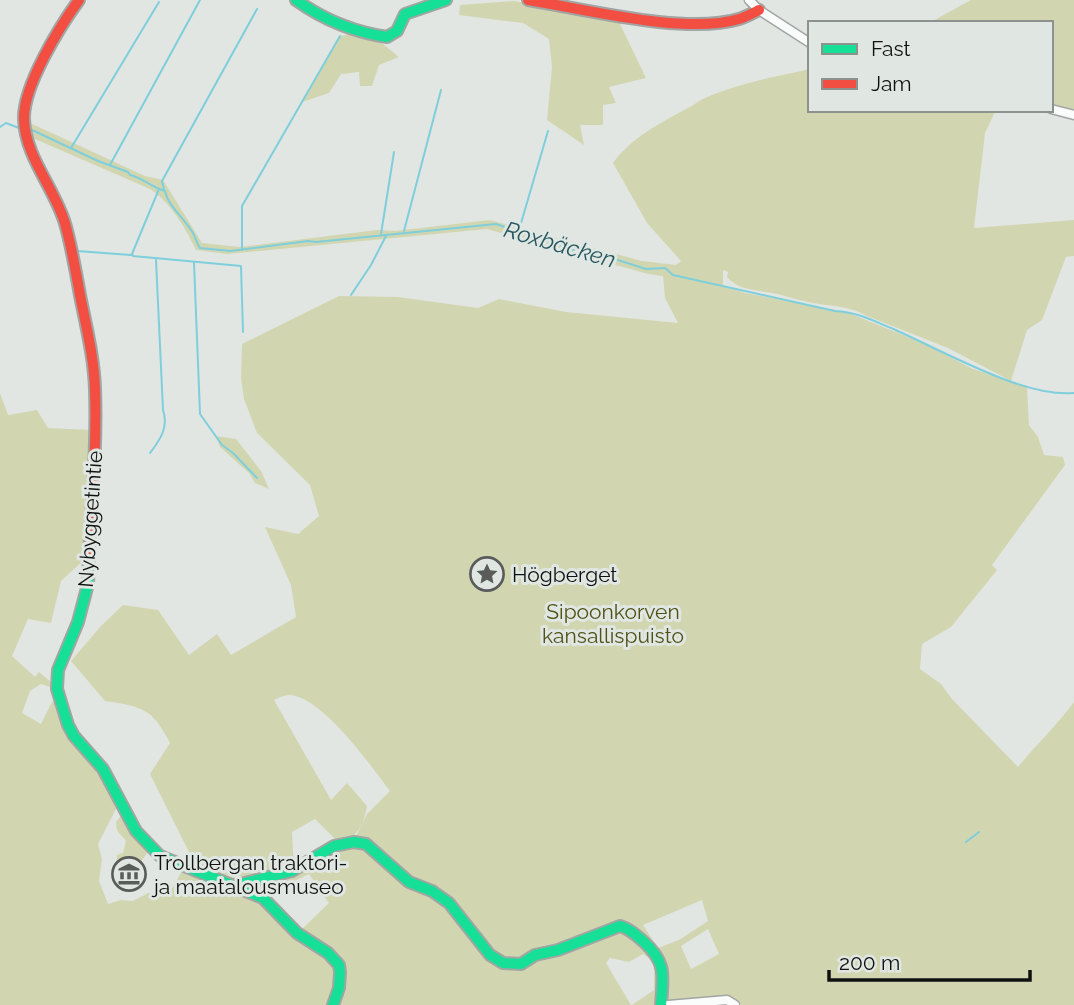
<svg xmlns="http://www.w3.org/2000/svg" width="1074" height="1005" font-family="Raleway,sans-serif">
  <rect width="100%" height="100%" fill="#e1e6e3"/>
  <!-- green -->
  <path fill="#d2d6b0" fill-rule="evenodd" d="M971,0H1074V117L1051,110V23H929Z
    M514,1L618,20L646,78L609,87L616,103L603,105V125H580L584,145L547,120L552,67L549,39L523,23L459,15L460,5Z
    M358,33L378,40L399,57L379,65L372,86H360L359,72L341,74L329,93L302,102L340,36Z
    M810,69V110H996L985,133L974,228L1074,220V256L1066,257L1042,320L1027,330L1011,381L1027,387L1029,425L1038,437L1044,455L1063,457L1065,465L992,565L997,570L951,627L922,644L920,669L941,684L952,699L1018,767C1036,745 1057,725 1074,702V1005H742L728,996L659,1001L658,1005H632L654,990V962L643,954L629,962L610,958L606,963L631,1005H338L343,989L344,971L300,931L329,903L309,874L284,886L270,900L242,885L294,871L347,843L356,836L367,814L390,791C371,766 322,696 289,695C285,695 278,698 274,700L331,800L347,783L367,806C364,824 357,840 338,842L315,819L292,832L294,870L238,883L198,870L150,774L170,743C152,708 143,707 105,701L71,661L101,626L123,605L158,610L189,655L217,634L231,655L296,617L291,585L265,527L298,534L319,516L310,485L257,433L244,399L241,378L242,344L339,296L398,297L478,308L499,299L566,312L678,323L665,298L663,276L648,274L487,229L227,254L196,250C185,227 171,203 150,189L35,139L29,133V113L30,123L145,176L163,180L202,243L240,247L377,230L395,231L490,220L642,261L676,265L681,261L647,223L613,163C632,137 659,124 686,109C693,106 698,101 705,98C738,83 775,77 810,69ZM723,270L728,272L727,277C738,290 756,290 772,293C783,295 793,299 804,301C826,307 847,304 867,316L948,348L1011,381L973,369L923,343L846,312L745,293L723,286ZM702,900L708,921L679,940L658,948L643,925ZM708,929L719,954L691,969L681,946Z
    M0,393L8,415L37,410L48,428L92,430L85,559L61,581L51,623L28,619L12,656L35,677L39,672L51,682L50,687L41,684L30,691L22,713L41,724L52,702L57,701L104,777L118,805L98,844L102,859L99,881L108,904L121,900L133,901L148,893H165L173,887L183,869L260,902L335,967L337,979L329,1005H0Z
    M216,436L236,439L261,471L269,489L255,483L249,473L220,447Z
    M121,816L125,817L148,852L129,878L123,877L129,872L126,869L122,876C117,870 116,862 117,855L123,853L126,841C120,833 116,833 116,822Z"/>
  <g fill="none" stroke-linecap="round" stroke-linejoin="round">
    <!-- stream -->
    <path stroke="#7ecedb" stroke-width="2" d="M0,127L6,123L19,128
      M32,130L98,161L128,172L130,175C143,178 151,187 165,191C168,206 185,219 193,233C196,238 196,242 200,248L230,251L308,241L316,242L496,224L586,254L596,253L646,269L665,268L673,275L835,311C856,312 872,320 891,328C940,349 1023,398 1074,393
      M71,148L159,2
      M110,165L200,0
      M159,189L132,254L133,256L241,266L243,332
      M164,190L162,181L257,9
      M519,230L548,131
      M404,231L441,90
      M381,234L394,152
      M242,250V206L340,36
      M77,251L131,255
      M194,263L200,414L222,445L233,453L257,478
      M351,295L371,265L386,236
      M150,453C160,440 169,427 163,410L156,260
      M966,842L979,832"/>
    <!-- street casing -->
    <g stroke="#a1a5a3" stroke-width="11">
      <path id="street" d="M749,0L759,10L810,43
        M1051,109L1074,115
        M668,1005L727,1000L735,1005"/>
    </g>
    <!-- fast casing -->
    <g stroke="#a1a5a3" stroke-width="14">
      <path id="fast" d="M296,0C324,20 353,32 387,37L397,31L405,14L446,0
        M89,554L88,584L78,622L58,670L57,689L68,725L74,736L103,769L136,831L160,856L263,898L297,933L328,953L339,965L340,972L339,988L333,1005
        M233,886L292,871L334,846L354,842L366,844L409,882L432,891L449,903L490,955L503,963L521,964L535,955L558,950L620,926C630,929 636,935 644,942C667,963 663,976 661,1005"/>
    </g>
    <!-- jam casing -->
    <g stroke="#a1a5a3" stroke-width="14">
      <path id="jam" d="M79,0C60,26 23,86 24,119C25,158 57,191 66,227C72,249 76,273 80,295C86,326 94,357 95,389C97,444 92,499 89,554
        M528,0C585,9 685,35 739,19C746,17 753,13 759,10"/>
    </g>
    <!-- street -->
    <use href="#street" stroke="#fafbfb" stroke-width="8"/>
    <!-- fast -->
    <use href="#fast" stroke="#16e098" stroke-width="10"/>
    <!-- jam -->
    <use href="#jam" stroke="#f24e42" stroke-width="10"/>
  </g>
  <!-- icons -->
  <defs>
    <g id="sight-ring" transform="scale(1.75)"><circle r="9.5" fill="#e0e7e3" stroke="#595c5a" stroke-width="1.5"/><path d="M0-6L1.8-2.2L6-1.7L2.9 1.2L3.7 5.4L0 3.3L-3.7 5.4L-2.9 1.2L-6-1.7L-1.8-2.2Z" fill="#595c5a"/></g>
    <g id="museum-ring" transform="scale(1.75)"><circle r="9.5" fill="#e0e7e3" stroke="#595c5a" stroke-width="1.5"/><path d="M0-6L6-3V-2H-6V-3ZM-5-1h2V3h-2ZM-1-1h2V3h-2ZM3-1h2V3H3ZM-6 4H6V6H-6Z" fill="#595c5a"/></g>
  </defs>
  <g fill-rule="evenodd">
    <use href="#sight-ring" x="487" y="574"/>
    <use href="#museum-ring" x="129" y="874"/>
  </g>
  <g text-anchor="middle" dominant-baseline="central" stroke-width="6" stroke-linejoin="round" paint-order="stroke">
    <!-- street labels -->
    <g font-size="21" fill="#101211" stroke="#e0e7e3">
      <text transform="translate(90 519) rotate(-86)">Nybyggetintie</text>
    </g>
    <!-- poi labels -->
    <g font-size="21" fill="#101211" stroke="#e0e7e3" text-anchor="start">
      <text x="512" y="574">Högberget</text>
      <text x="154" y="862">Trollbergan traktori-<tspan x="154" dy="24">ja maatalousmuseo</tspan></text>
    </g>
    <!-- park labels -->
    <g font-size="21" fill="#505114" stroke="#e0e7e3">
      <text x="613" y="611">Sipoonkorven<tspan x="613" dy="24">kansallispuisto</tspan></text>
    </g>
    <!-- water labels -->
    <g font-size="23" font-style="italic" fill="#275760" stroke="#e0e7e3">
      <text transform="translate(560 244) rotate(16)">Roxbäcken</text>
    </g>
  </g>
  <!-- legend -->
  <rect x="808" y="21" width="245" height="91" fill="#e0e7e3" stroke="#8d928f" stroke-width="2"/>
  <rect x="822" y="44" width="35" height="10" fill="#16e098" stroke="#8d928f" stroke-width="2"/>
  <text x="871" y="56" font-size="21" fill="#101211">Fast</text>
  <rect x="822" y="79" width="35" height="10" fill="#f24e42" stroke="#8d928f" stroke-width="2"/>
  <text x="871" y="91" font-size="21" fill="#101211">Jam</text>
  <!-- scale -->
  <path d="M829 970v10h201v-10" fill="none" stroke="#101211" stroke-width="3.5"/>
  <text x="839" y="970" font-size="21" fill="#101211" stroke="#e0e7e3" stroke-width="5" paint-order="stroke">200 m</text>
</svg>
